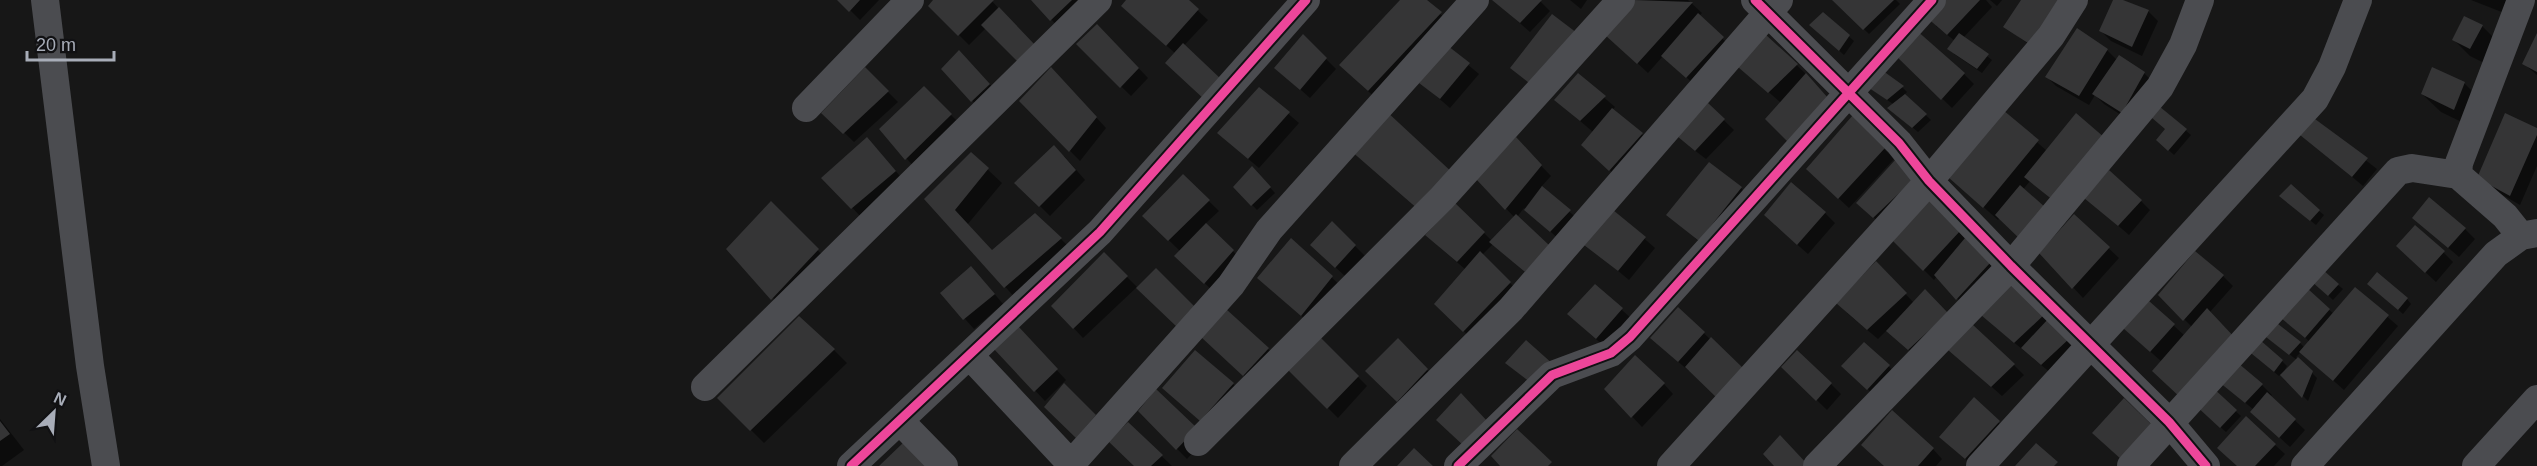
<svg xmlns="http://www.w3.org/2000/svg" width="2537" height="466" font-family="Helvetica,sans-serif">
  <rect width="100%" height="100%" fill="#171717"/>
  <!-- shadow -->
  <path fill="#0007" d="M840,0H879L860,20Z
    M935,0H991L1002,12L969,45L930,6Z
    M1033,0H1099L1064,33Z
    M1128,0H1186L1208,20L1176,54L1133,16Z
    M1402,0H1425L1454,27L1382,104L1355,79Z
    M1539,0L1550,11L1530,32L1495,1Z
    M1570,0H1587L1581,9Z
    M1636,0H1688L1702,13L1699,16L1732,48L1697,87L1663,56L1648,73L1607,35Z
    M1834,0H1896L1900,4L1869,34Z
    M1941,0H1986L1992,7L1963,38L1992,60L1982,73L1954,54L1955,41L1936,26Z
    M1990,0H2002L1997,6Z
    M2023,0L2041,54L2005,26Z
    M2115,0L2148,11L2158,21L2142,56L2111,41L2101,31Z
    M2471,0H2523L2517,18Z
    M1823,14L1854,41L1844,55L1816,30Z
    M2482,26L2498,42L2486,64L2470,56L2454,40Z
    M1107,35L1148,78L1131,96L1078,44Z
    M1303,36L1336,69L1310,98L1276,68Z
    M1766,36L1807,75L1781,103L1740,67Z
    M2537,37V75L2524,64Z
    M1449,49L1479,74L1450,108L1421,83Z
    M2107,50L2117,60L2144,73L2154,83L2132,122L2104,104L2095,95L2089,105L2056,86L2046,76Z
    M1895,53L1964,74L1974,84L1952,108Z
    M969,62L999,94L982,111L943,69Z
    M865,69L898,102L854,142L823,112Z
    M1879,70L1903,88L1907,92L1904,95L1931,120L1918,132L1894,112L1893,104L1867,86Z
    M1578,75L1615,107L1612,110L1652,143L1620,180L1593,154V132L1566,109Z
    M1061,79L1106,128L1080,161L1021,101Z
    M2464,83L2482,101L2472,127L2441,112L2422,94Z
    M924,88L961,125L916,169L881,130Z
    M1259,89L1299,123L1259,168L1228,142Z
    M2154,104L2191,135L2174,155L2158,140L2167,130Z
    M1708,105L1734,130L1706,159L1689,146Z
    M2004,113L2047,151L2065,210L2030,181L1998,220L1950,177Z
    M1853,117L1894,159L1849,208L1818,179Z
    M2315,121L2377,169L2363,186L2302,135Z
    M2537,130V166L2520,205L2489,187Z
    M1516,140L1551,176L1541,187L1580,221L1561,241L1524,208L1517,217L1535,281L1493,244L1482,255L1520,293L1474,341L1436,304L1466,270L1437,245L1434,224L1352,150L1454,203L1492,241L1515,218L1478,179Z
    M877,149L905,182L862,218L824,178Z
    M971,154L1002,183L967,225L992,252L1061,239L1074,252L1018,301L926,199Z
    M1064,156L1085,180L1050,216L1017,183Z
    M1257,173L1275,193L1257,210L1235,187Z
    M1183,176L1219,211L1205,224L1243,261L1215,293L1176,256L1182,253L1144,216Z
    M1741,188L1751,198L1709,250L1668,215Z
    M1923,189L1884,227L1858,203Z
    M2086,198L2141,201L2150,210L2129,235Z
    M1929,201L1999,273L1967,309L1937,276L1934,280L1895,241Z
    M2286,201L2319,211L2324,215L2316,225Z
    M772,203L831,264L786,312L728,249Z
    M1614,212L1655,248L1629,280L1586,244Z
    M1825,213L1835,223L1808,254L1775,225Z
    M2074,216L2119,258L2083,298L2041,253Z
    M1332,223L1365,256L1346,277L1322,255Z
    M2424,227L2465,229L2475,239L2459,257Z
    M1291,240L1342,287L1312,325L1269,288Z
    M2443,252L2453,262L2436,282L2408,256Z
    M1104,254L1137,287L1083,338L1053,306Z
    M1876,263L1914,303L1956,324L1919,359L1887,330L1878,339L1847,313Z
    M2223,276L2233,286L2209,313L2242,347L2282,361L2287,366L2282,375L2297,360L2264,335L2300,343L2305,348L2310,342L2293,327L2329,310L2334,314L2355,289L2398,326L2344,390L2301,352L2296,357L2317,378L2308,401L2281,374L2279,376L2246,349L2234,362L2262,385L2272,395L2270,397L2305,430L2290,447L2262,421L2254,410L2218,380L2210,388L2241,416L2226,432L2200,409L2162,362L2135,338L2173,325L2185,336L2192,327L2160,295Z
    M981,278L1003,304L974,329L942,293Z
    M2313,281L2338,285L2343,289L2333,300Z
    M2014,283L2079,349L2052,374L1993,325Z
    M1595,286L1632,319L1606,348L1579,324Z
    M2374,288L2407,299L2411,304L2403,314Z
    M1678,309L1744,371H1689L1662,348L1652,338Z
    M1027,338L1066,380L1062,384L1105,426L1062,384L1045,401L995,348Z
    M1321,340L1367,386L1338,418L1290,370Z
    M1398,340L1437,380L1408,411L1367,371Z
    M1864,344L1899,376L1878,399L1844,366Z
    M1213,347L1268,349L1278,358L1254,385Z
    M834,350L847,363L764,443L719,398Z
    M1960,359L2014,365L2024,375L2002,396Z
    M1783,367L1831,384L1841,394L1827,410Z
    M1233,384L1242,394L1211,430L1174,398Z
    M1664,384L1673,394L1642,427L1606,389Z
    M1974,399L2008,432L1974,466L1951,447Z
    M1140,411L1205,439L1187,459Z
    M0,419L24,450L2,466H0Z
    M1128,424L1172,466H1136Z
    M2275,445L2285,454L2274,466H2238Z
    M1933,449L1942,459L1936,466H1885Z"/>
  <!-- building -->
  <path fill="#353536" d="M837,0H860L849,12Z
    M933,0H994L958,36L928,6Z
    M1031,0H1072L1050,21Z
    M1126,0H1189L1199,9L1166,46L1121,6Z
    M1400,0H1427L1442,12L1368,91L1339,65Z
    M1492,0H1542L1520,23Z
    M1634,0L1693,2L1637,64L1605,35Z
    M1832,0H1894L1863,30Z
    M1939,0H1980L1947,35L1925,16Z
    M2021,0H2062L2031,45L2003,27Z
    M2113,0H2123L2149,10L2132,47L2099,31Z
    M999,7L1035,45L1018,62L981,25Z
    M1823,12L1850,35L1839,51L1809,25Z
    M1698,13L1724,37L1686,78L1661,56Z
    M1552,14L1577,33L1533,86L1510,68Z
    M2464,16L2483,25L2470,49L2452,40Z
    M1097,24L1139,68L1120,88L1076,44Z
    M2077,28L2108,49L2079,96L2045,77Z
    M1915,29L1965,73L1941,100L1893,53Z
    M1959,33L1989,54L1977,69L1947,49Z
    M2537,33V72L2522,64Z
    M1303,34L1327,58L1300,90L1274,68Z
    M1765,34L1798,64L1768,93L1738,67Z
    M1183,43L1222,80L1205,100L1165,63Z
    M1448,46L1470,63L1440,99L1419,83Z
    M959,50L990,84L971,102L941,69Z
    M2119,55L2145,72L2122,113L2092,94Z
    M865,67L889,91L843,134L821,113Z
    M1051,67L1097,117L1069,152L1019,101Z
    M2432,67L2465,82L2454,110L2421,94Z
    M1879,68L1904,86L1887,100L1860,82Z
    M1578,73L1606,96L1580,121L1554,100Z
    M1806,73L1828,98L1788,142L1765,119Z
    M924,86L952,114L905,160L879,129Z
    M1259,87L1290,112L1248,159L1217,133Z
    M1905,94L1927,114L1912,128L1887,108Z
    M2154,102L2187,129L2168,151L2156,140L2165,129L2145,112Z
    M1708,103L1725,119L1695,151L1677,136Z
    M1612,108L1643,133L1609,171L1581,145Z
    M1385,110L1455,175L1420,211L1350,150Z
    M2003,110L2039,140L1983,208L1948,177Z
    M2076,113L2105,138L2054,201L2024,177Z
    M2505,113L2537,128V135L2510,196L2477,178Z
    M1853,115L1885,148L1838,199L1806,169Z
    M2315,119L2368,158L2352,177L2300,135Z
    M867,137L896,171L851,209L821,178Z
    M1516,137L1542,165L1505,210L1476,179Z
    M1054,145L1076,170L1039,207L1014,183Z
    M971,152L989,168L955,210L992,250L1035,213L1062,238L1004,288L924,199Z
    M1896,159L1914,179L1873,218L1856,203Z
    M1709,162L1742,187L1699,241L1666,215Z
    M1252,166L1271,187L1251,206L1233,187Z
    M2109,170L2142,200L2118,226L2084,198Z
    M1183,174L1210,200L1168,241L1142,216Z
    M1791,182L1826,212L1797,245L1764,215Z
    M2291,184L2320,210L2310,221L2279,196Z
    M2020,185L2046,208L2021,240L1995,215Z
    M1542,186L1571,210L1550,232L1524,210Z
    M2429,197L2466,228L2448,248L2412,218Z
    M1929,199L1961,230L1923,271L1893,241Z
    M771,201L819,249L771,300L726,249Z
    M1455,203L1485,232L1457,262L1425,235Z
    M1613,210L1646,237L1618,271L1584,245Z
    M1516,214L1550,246L1525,272L1489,242Z
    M2074,214L2110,247L2072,289L2039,253Z
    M1332,221L1356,245L1335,268L1310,245Z
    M1206,223L1234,250L1204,284L1174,256Z
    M2415,225L2445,251L2425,273L2396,246Z
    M1291,238L1333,276L1301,316L1257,278Z
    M1965,238L1990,263L1956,300L1934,275Z
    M1480,251L1511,282L1463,332L1434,304Z
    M2195,251L2224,275L2183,321L2158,295Z
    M1104,252L1128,276L1073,329L1051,306Z
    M1876,261L1907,293L1867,330L1836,303Z
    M971,266L995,294L963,320L940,293Z
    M1156,268L1196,308L1177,327L1136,288Z
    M2322,269L2339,284L2328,296L2311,281Z
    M2377,272L2408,298L2398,310L2367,284Z
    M2014,281L2046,313L2014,343L1981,315Z
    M1595,284L1623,308L1596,339L1567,314Z
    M2355,287L2389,315L2333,381L2299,352Z
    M2307,288L2330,309L2305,338L2281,318Z
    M1925,289L1948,313L1908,350L1886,331Z
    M2149,301L2175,324L2150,352L2123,328Z
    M1678,307L1705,332L1678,362L1650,338Z
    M2207,308L2236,339L2182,399L2152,371Z
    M1226,309L1269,348L1243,376L1201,337Z
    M799,316L835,349L750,431L717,398Z
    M2269,317L2301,342L2289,355L2257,330Z
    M2049,318L2070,338L2041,365L2021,348Z
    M1972,324L2015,364L1991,387L1948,350Z
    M1018,326L1058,369L1034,392L993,348Z
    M2252,333L2283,360L2274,372L2241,345Z
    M1711,337L1745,370L1717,398L1685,367Z
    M1321,338L1359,376L1327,409L1288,370Z
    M1398,338L1428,369L1397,402L1365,371Z
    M1526,340L1554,365L1534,385L1505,363Z
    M1864,342L1890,365L1867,390L1841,366Z
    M1195,350L1234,383L1200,421L1162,388Z
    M1797,350L1832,383L1816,401L1781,367Z
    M1635,355L1665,383L1631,418L1604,389Z
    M2298,357L2313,371L2302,398L2280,375Z
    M2232,358L2263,384L2245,403L2214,378Z
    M1064,383L1096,415L1076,438L1044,407Z
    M2211,386L2237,410L2220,428L2194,404Z
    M1156,389L1197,428L1176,450L1138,411Z
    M2267,392L2296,419L2279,438L2250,412Z
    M1461,393L1488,422L1465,447L1436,420Z
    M1974,397L2000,421L1965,459L1939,437Z
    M2124,398L2155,428L2122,460L2092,433Z
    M1892,410L1934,448L1918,466H1884L1861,445Z
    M2246,416L2276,444L2255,466H2237L2217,448Z
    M0,421L10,434L0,441Z
    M1128,422L1163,455L1151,466H1134L1108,441Z
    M1517,429L1552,462L1548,466H1500L1491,456Z
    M1780,435L1809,466H1774L1763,454Z
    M904,442L926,466H879Z
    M2036,443L2058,462L2054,466H2015Z
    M1414,448L1433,466H1397Z"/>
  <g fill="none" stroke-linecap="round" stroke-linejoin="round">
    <!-- minor -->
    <path stroke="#4b4c50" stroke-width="28" d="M45,0L90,366L106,466
      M1755,0L1899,143L1929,181L2011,266L2169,422L2206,466
      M806,108L910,0
      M2521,236L2505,216L2458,175L2459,163L2521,0
      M970,356L1073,466
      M705,387L1098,0
      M900,421L944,466
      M1198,442L1442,198L1621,0
      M1071,464L1231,285L1269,230L1475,0
      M851,466L1100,232L1306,0
      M1353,466L1511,309L1779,0
      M1458,466L1552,375L1611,353L1630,337L1932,0
      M1671,466L1929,181L2051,36L2074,0
      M1817,466L2011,266L2160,87L2183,45L2200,0
      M1980,466L2315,99L2332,67L2358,0
      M2131,466L2398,171L2412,168L2458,175
      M2305,466L2496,254L2521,236L2537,233
      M2476,466L2537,399"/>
    <!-- cycleway casing -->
    <g stroke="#111113" stroke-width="13">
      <path id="cycleway" d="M1755,0L1899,143L1929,181L2011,266L2169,422L2206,466
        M851,466L1100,232L1306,0
        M1458,466L1552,375L1611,353L1630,337L1932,0"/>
    </g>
    <!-- cycleway -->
    <use href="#cycleway" stroke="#ed469a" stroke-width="9"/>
  </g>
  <!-- north arrow -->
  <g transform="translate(54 412) rotate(25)" stroke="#111113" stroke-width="4.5" paint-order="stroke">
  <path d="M0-4.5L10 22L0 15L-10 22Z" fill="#a8adb8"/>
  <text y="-9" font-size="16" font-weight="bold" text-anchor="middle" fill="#a8adb8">N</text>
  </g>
  <!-- scale -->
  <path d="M27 51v9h87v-9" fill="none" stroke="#a8adb8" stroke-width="3"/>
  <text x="36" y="51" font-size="18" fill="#a8adb8" stroke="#111113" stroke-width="4.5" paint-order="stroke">20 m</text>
</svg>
